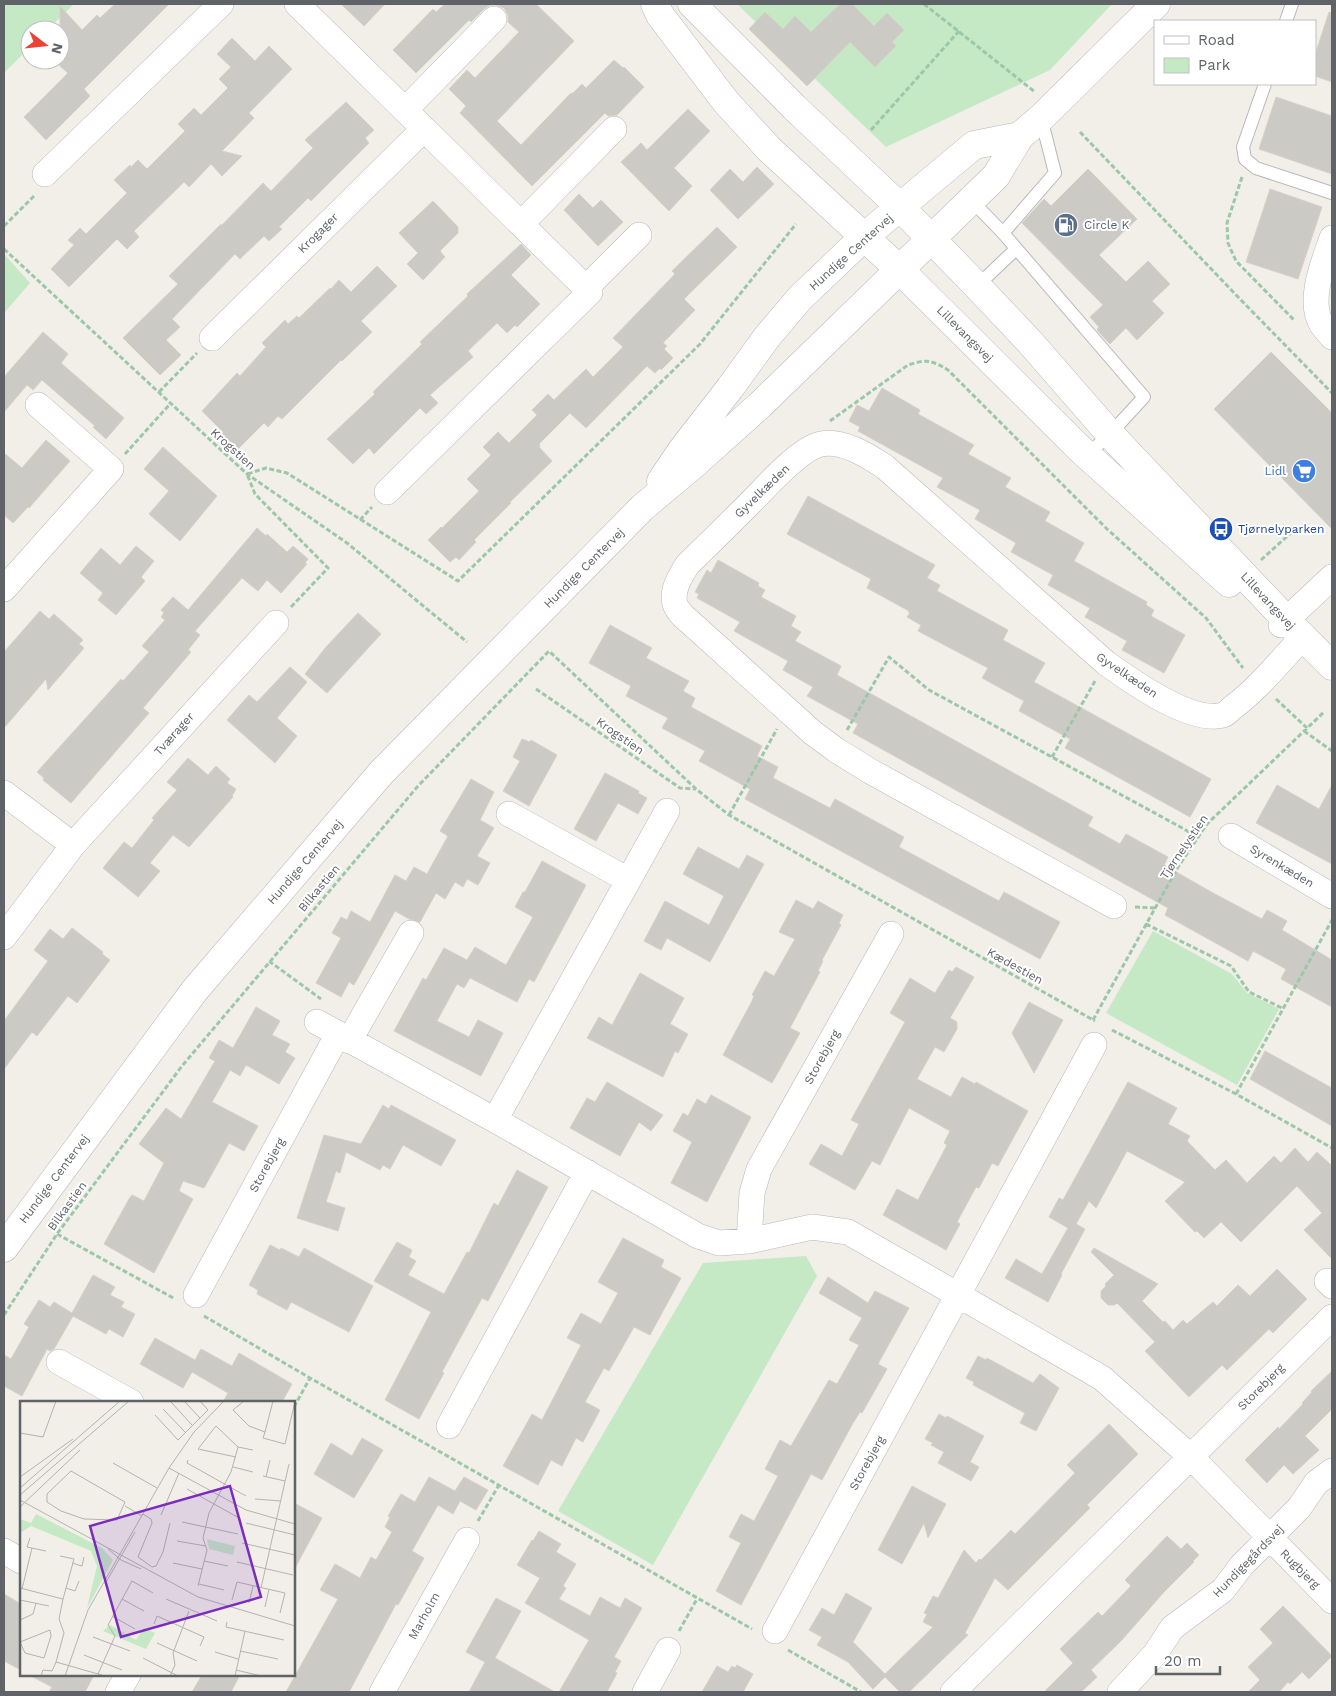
<svg xmlns="http://www.w3.org/2000/svg" width="1336" height="1696" font-family="'Work Sans',sans-serif">
  <rect width="100%" height="100%" fill="#f1efe8"/>
  <!-- green -->
  <path fill="#c5e8c5" d="M4,4H74L47,30H30V47L4,73Z
    M737,4H1112L1050,70L886,147Z
    M4,254L30,283L4,313Z
    M1153,931L1232,974L1247,993L1279,1009L1237,1085L1106,1013Z
    M806,1256L817,1276L653,1565L558,1511L703,1263Z"/>
  <!-- building -->
  <path fill="#cccac5" stroke="#d6d1c6" d="M115,4H169L84,89L90,96L46,140L24,117L68,73L60,66V6L82,30L97,15L100,18Z
    M341,4H385L364,26Z
    M445,4H536L574,41L497,121L521,145L571,93L572,94L582,84L586,88L614,60L623,68L624,67L644,87L617,115L608,116L605,113L532,186L460,113L466,106L449,89L467,70L475,78L519,32L508,22V15L504,8L497,5H490L484,9L471,22L469,20L416,73L393,50L433,9L436,12Z
    M840,4H852L874,26L887,13L904,30L892,42L896,46L875,67L850,42L807,86L749,29L765,12L783,29L795,16L811,32Z
    M1329,12L1332,13V82L1315,76V55Z
    M232,38L255,61L269,46L292,69L249,113L254,118L222,151L242,156L222,176L211,164L189,187L184,182L134,231L139,237L127,249L117,239L69,287L51,269L74,245L68,240L80,228L86,234L127,193L114,180L130,165L131,167L138,160L147,169L185,131L178,124L194,108L201,115L228,88L219,79L231,67L217,54Z
    M1276,97L1332,116V174L1259,149Z
    M346,102L374,130L365,138L369,143L311,201L308,198L279,227L282,229L269,241L264,236L240,259L235,254L172,319L180,327L166,340L181,355L160,375L123,338L178,284L169,276L221,224V226L263,183L271,191L313,148L305,140Z
    M688,109L710,131L674,168L692,186L669,211L621,162L641,143L647,150Z
    M757,167L774,184L738,219L710,190L730,169L743,182Z
    M1088,169L1137,219L1099,255L1126,282L1148,261L1170,284L1152,301L1164,313L1137,340L1126,328L1110,344L1097,330L1099,327L1090,317L1103,305L1022,223L1044,199L1051,206Z
    M1270,189L1322,207L1298,279L1246,262Z
    M579,194L593,208L601,200L623,222L598,246L564,210Z
    M433,201L458,227V233L440,251L445,257L423,280L407,264L418,253L399,233Z
    M717,227L737,247L684,299L695,310L663,343L667,346L664,349L673,358L661,370L660,368L655,373L647,366L586,428L570,413L539,444L540,445L539,447L552,461L510,502L511,503L474,540L476,542L459,560L456,557L450,562L428,540L441,527L442,528L479,491L467,479L491,455L483,447L498,432L509,443L537,415L532,410L548,394L554,400L586,369L593,377L623,347L613,338L675,274L672,271Z
    M521,244L531,255L511,275L540,304L517,327L515,325L507,333L497,323L468,351L473,357L430,395L438,403L426,414L420,408L374,454L369,448L353,464L327,439L375,394L373,392L422,344L420,342L468,296L467,294Z
    M377,266L397,286L361,321L372,332L342,361L341,360L282,419L278,416L268,427L264,423L237,450L218,433L221,430L202,411L237,373L240,376L266,347L262,343L285,320L288,324L297,316L299,318L330,288L331,289L339,280L351,292Z
    M43,332L68,354L61,363L124,418L106,439L93,427L95,426L42,380L33,390L27,385L4,412V377Z
    M1271,352L1332,413V529L1214,409Z
    M882,388L920,410L918,414L974,445L968,454L1011,478L1005,487L1050,512L1045,521L1084,543L1074,561L1147,602L1146,605L1154,610L1151,616L1185,635L1164,673L1122,650L1127,641L1085,617L1090,608L1048,585L1053,575L1011,552L1016,543L975,519L980,510L937,487L943,478L858,431L860,427L849,421L857,405L869,411Z
    M46,440L70,461L29,508L28,507L13,523L4,515V453L22,468Z
    M163,447L217,496L180,541L149,514L169,491L144,469Z
    M808,496L935,565L927,578L940,585L937,591L1008,630L1003,640L1045,663L1034,682L1211,779L1190,817L1065,748L1070,739L1019,711L1024,701L982,678L988,668L918,631L921,625L907,617L910,613L908,612L909,611L867,588L871,579L787,534Z
    M257,528L266,536L267,534L287,552L293,546L308,559L305,563L307,564L281,593L267,580L258,591L242,578L195,631L200,635L188,650L191,652L143,708L149,713L71,803L43,780L44,778L37,772L121,679L123,681L149,652L142,646L165,620L161,617L164,613L161,610L173,597L188,610Z
    M136,546L154,561L141,577L145,581L116,615L98,600L103,593L80,573L101,548L120,565Z
    M718,560L759,583L758,586L765,590L761,597L796,616L791,626L801,632L795,641L841,666L837,675L1093,817L1088,826L1120,844L1126,834L1168,857L1164,865L1213,893L1262,919L1267,910L1287,921L1282,930L1332,960V1007L1281,979L1286,969L1253,951L1248,961L1165,915L1168,908L853,733L858,724L807,696L813,687L783,670L788,661L734,631L740,622L697,598L699,594L695,592L707,570L711,573Z
    M40,611L49,619L54,614L83,640L79,644L84,648L48,690L46,679L4,728V652Z
    M358,613L381,634L327,693L305,674L326,647Z
    M610,625L652,648L646,658L689,681L683,691L695,698L691,707L762,746L757,756L778,767L773,778L830,808L835,799L862,814L904,837L899,847L999,901L1004,892L1060,922L1040,959L745,799L750,789L699,761L705,751L662,728L668,718L626,696L631,686L589,663Z
    M290,667L307,682L277,718L297,736L275,763L227,720L249,695L257,702Z
    M522,739L530,742L531,740L557,755L529,806L503,791L520,761L513,757Z
    M188,758L208,775L216,766L230,779L227,783L236,789L232,796L233,797L189,847L173,835L150,863L160,871L138,897L103,868L124,842L132,848L154,820L152,818L177,790L167,782Z
    M605,773L639,791L638,793L647,798L638,814L618,803L596,841L574,829Z
    M471,779L494,792L480,820L494,828L477,856L490,863L478,885L467,879L463,887L455,882L445,899L436,893L420,922L409,919L395,911L354,985L349,982L341,997L316,983L341,938L332,933L341,917L347,920L351,911L370,922L395,875L406,881L414,867L427,874L448,836L440,831Z
    M1277,785L1319,809L1332,785V864L1256,823Z
    M698,847L739,869L747,855L764,864L710,962L667,938L661,950L644,941L665,901L709,925L724,896L683,874Z
    M542,861L586,885L534,982L529,979L517,1002L470,978L464,988L457,984L437,1021L469,1037L478,1020L503,1033L481,1076L394,1031L423,978L426,980L444,948L467,960L475,947L506,965L533,917L515,907L523,892H525Z
    M796,900L813,909L818,901L843,915L839,923L841,925L822,960L823,961L818,971L820,972L790,1028L800,1033L772,1083L723,1055L752,1001L754,996L752,995L765,971L774,976L795,939L779,932Z
    M72,928L103,952L102,954L110,960L77,1003L68,996L37,1036L32,1032L4,1069V1021L48,961L34,950L50,929L63,939Z
    M956,967L974,977L950,1018L957,1022V1029L944,1052L935,1047L917,1079L951,1097L962,1077L975,1084L976,1082L1028,1111L998,1166L992,1163L979,1188L976,1187L957,1222L960,1224L946,1250L883,1215L897,1189L918,1200L947,1145L944,1143L950,1131L909,1108L880,1165L872,1161L855,1190L809,1164L821,1144L842,1156L859,1124L851,1120L905,1022L890,1013L910,978L935,993L949,970L952,972Z
    M640,973L684,998L670,1024L688,1034L678,1053L675,1051L663,1077L587,1038L599,1017L612,1025Z
    M1029,1002L1063,1020L1034,1073L1012,1033Z
    M256,1007L280,1021L272,1035L290,1044L285,1052L295,1058L279,1084L246,1065L240,1076L230,1070L212,1102L258,1126L244,1151L229,1143L204,1188L183,1181L179,1191L193,1199L154,1273L104,1244L129,1199L132,1195L144,1201L164,1163L139,1144L166,1108L181,1119L215,1061L209,1058L219,1040L233,1048Z
    M1265,1051L1332,1088V1126L1250,1079Z
    M607,1082L663,1115L651,1131L639,1122L620,1156L570,1128L587,1098L595,1102Z
    M1128,1082L1177,1108L1168,1124L1190,1136L1187,1141L1215,1170L1226,1160L1247,1183L1274,1156L1281,1163L1295,1148L1308,1162L1317,1152L1332,1166V1259L1304,1230L1322,1213L1297,1186L1241,1242L1221,1222L1204,1238L1197,1231L1195,1232L1165,1201L1185,1182L1127,1151L1096,1208L1089,1201L1076,1224L1085,1229L1061,1274L1062,1275L1048,1302L1005,1278L1016,1259L1042,1274L1068,1228L1049,1217L1059,1198L1063,1200Z
    M711,1095L751,1117L707,1202L671,1183L692,1142L673,1131L683,1113L688,1116L697,1099L706,1104Z
    M383,1105L389,1109L391,1105L456,1140L441,1166L403,1145L390,1169L383,1165L380,1170L346,1152L340,1173L336,1171L326,1202L345,1208L338,1231L297,1218L324,1135L361,1144Z
    M517,1170L548,1187L488,1301L482,1298L442,1372L444,1373L419,1419L385,1400L431,1312L374,1281L397,1242L412,1250L409,1257L416,1261L408,1275L444,1294L467,1252L469,1253L494,1203L498,1206Z
    M623,1238L664,1260L661,1267L681,1278L650,1335L634,1327L609,1371L604,1368L585,1402L600,1410L583,1442L576,1438L562,1466L551,1460L538,1485L503,1466L532,1414L542,1420L581,1345L567,1338L581,1313L601,1324L618,1293L598,1282Z
    M270,1245L280,1250L281,1248L299,1257L304,1248L373,1286L349,1332L291,1302L287,1310L257,1294L258,1290L249,1285Z
    M1094,1248L1158,1284L1142,1301L1163,1322L1165,1321L1173,1330L1183,1320L1187,1324L1213,1302L1217,1306L1238,1285L1250,1296L1277,1269L1307,1299L1273,1333L1269,1329L1227,1370L1222,1365L1189,1397L1145,1351L1155,1342L1117,1303L1115,1305H1108L1101,1298V1291L1106,1286L1105,1284L1114,1275L1091,1252Z
    M93,1275L115,1287L110,1295L124,1302L121,1307L135,1314L123,1337L109,1329L106,1334L73,1316L54,1349L50,1351L47,1349L22,1396L4,1386V1355L11,1359L29,1327L24,1324L39,1300L50,1307L54,1302L72,1313Z
    M828,1277L868,1303L875,1291L909,1308L878,1364L887,1369L862,1413L860,1412L853,1423L822,1480L811,1474L741,1605L716,1591L741,1543L729,1537L741,1514L754,1521L778,1476L765,1469L780,1440L791,1446L829,1380L837,1384L859,1345L849,1340L862,1318L819,1293Z
    M155,1338L195,1360L201,1349L232,1366L239,1353L292,1384L282,1402H223L228,1393L192,1372L183,1388L140,1364Z
    M978,1356L986,1360L987,1358L1033,1383L1040,1374L1059,1388L1036,1431L1020,1423L1025,1413L973,1385L974,1382L966,1378Z
    M1332,1371V1409L1305,1436L1319,1450L1293,1474L1284,1465L1267,1483L1245,1460L1278,1427L1279,1429L1303,1404L1302,1403L1312,1392L1311,1391Z
    M939,1414L946,1418L947,1416L984,1436L970,1462L979,1467L971,1481L938,1463L944,1452L931,1445L933,1443L925,1439Z
    M1109,1424L1138,1454L1087,1505L1090,1508L1008,1590L995,1578L965,1633L968,1635L909,1692H900L885,1677L873,1689L848,1662L817,1645L822,1637L809,1630L822,1608L834,1615L846,1593L872,1608L853,1642L885,1674L933,1627L923,1622L927,1614L924,1613L933,1596L938,1598L964,1550L976,1563L979,1559L981,1560L1011,1530L1015,1534L1075,1473L1067,1465Z
    M362,1438L383,1450L354,1498L314,1474L331,1443L352,1456Z
    M429,1477L455,1491L464,1477L488,1490L476,1510L460,1501L453,1514L438,1505L412,1551L424,1558L398,1605L396,1604L349,1692H286L338,1599L320,1590L335,1564L360,1578L371,1557L376,1560L392,1532L385,1527L390,1517L388,1516L401,1494L415,1502Z
    M912,1486L946,1504L928,1538L924,1523L902,1564L878,1550Z
    M294,1503L322,1518L294,1570Z
    M539,1531L561,1544L556,1552L576,1564L563,1586L566,1588L559,1599L590,1616L600,1597L620,1608L625,1598L642,1608L614,1657L621,1661L615,1672L617,1673L607,1692H559L589,1640L525,1603L540,1578L517,1565L532,1540L533,1541Z
    M1167,1536L1181,1549L1187,1543L1199,1555L1193,1561L1194,1562L1164,1592L1121,1641L1091,1670L1097,1677L1081,1692H1044L1073,1663L1060,1649L1098,1612L1102,1616L1131,1586L1125,1580Z
    M4,1594L21,1604V1670L4,1661Z
    M496,1598L521,1611L495,1658L555,1692H469L485,1662L466,1652Z
    M1283,1606L1332,1656L1309,1679L1302,1672L1290,1684L1288,1682L1279,1692H1248L1260,1680L1248,1667L1273,1643L1260,1629Z
    M737,1665L753,1674L743,1692H702L717,1666L728,1672L732,1666L735,1668Z
    M29,1675H94L85,1692H49L52,1687Z
    M202,1675H240L231,1692H192Z"/>
  <g fill="none" stroke-linecap="round" stroke-linejoin="round">
    <!-- service casing -->
    <g stroke="#b5b8bc" stroke-width="14">
      <path id="service" d="M1286,21L1292,4
        M1265,84L1243,147L1245,159L1256,168L1332,193
        M971,200L1003,233L1144,397L1110,434L1087,455
        M1003,233L1055,173L1041,118
        M977,286L1016,249"/>
    </g>
    <!-- minor casing -->
    <g stroke="#b5b8bc" stroke-width="26">
      <path id="minor" d="M297,4L590,292L387,492
        M405,110L494,19
        M45,174L221,4
        M521,224L614,129
        M1332,238C1324,261 1307,301 1322,325C1325,329 1329,333 1332,337
        M586,288L639,235
        M212,338L424,129
        M4,589L111,469L38,405
        M1281,625L1332,577
        M4,793L73,845
        M509,814L628,880
        M1231,836L1332,896
        M1114,906L870,771L836,750L813,733L682,615C680,612 676,608 675,604C671,590 681,575 688,564C709,544 730,523 751,502C766,487 800,448 821,444C843,440 867,455 885,467L1106,663C1131,681 1191,724 1223,715C1226,714 1230,710 1232,708C1259,688 1280,661 1303,637
        M4,937L73,845L276,623
        M317,1022L495,1120L698,1236L719,1243L749,1241L812,1227L848,1232L958,1295L1102,1378L1191,1457L1332,1601
        M349,1041L411,933
        M495,1120L667,811
        M749,1241L752,1193L759,1169L891,934
        M1327,1281L1332,1286
        M196,1295L338,1034
        M59,1362L131,1402
        M449,1426L587,1172
        M4,1551L21,1561
        M775,1631L1094,1045
        M118,1692L128,1675
        M382,1692L467,1540
        M645,1692L668,1650
        M953,1692L1332,1317
        M1120,1692L1155,1654L1172,1628L1223,1590L1242,1565L1299,1508L1316,1483L1332,1471"/>
    </g>
    <!-- tertiary casing -->
    <g stroke="#b5b8bc" stroke-width="29">
      <path id="tertiary" d="M655,4L660,15L726,102L769,149L900,270L1080,449L1229,583
        M692,4L794,107L900,207L977,286L1029,341L1110,434L1295,629L1332,666
        M661,481L682,450L730,388L767,337L800,298L864,237L974,145L1020,136
        M4,1248L195,990L381,773L643,507L692,466L760,405L996,176L1020,136L1041,118L1156,4"/>
    </g>
    <!-- path -->
    <path stroke="#9cc7a9" stroke-width="3" stroke-dasharray="5 2.5" stroke-linecap="butt" d="M924,4L1035,92
      M871,130L959,31
      M1080,132L1239,298L1332,393
      M1242,177L1227,223L1228,243L1236,261L1295,321
      M4,226L35,195
      M4,249L247,474L347,543L467,642
      M159,392L197,353
      M830,421L908,365C926,359 932,360 948,370L1107,529L1206,618L1243,668
      M125,454L170,404
      M360,520L372,507
      M1261,560L1294,530
      M291,607L328,568L255,494L247,474L266,468L287,473L458,581L700,344L796,224
      M536,689L680,788L696,789
      M1276,699L1307,728
      M847,730L889,657L929,690L1184,829L1198,838
      M1304,731L1332,751
      M1052,757L1095,681
      M729,815L777,729
      M1135,907L1155,908
      M1146,924L1231,966L1249,992L1282,1008
      M269,961L321,999
      M1093,1020L1178,867L1207,824L1324,712
      M1112,1030L1236,1094L1332,1148
      M1236,1094L1332,920
      M57,1234L175,1299
      M4,1315L57,1234L182,1066L418,786L549,651L696,789L729,815L1095,1021
      M204,1316L310,1378L752,1629
      M294,1407L310,1378
      M478,1521L499,1485
      M679,1631L697,1599
      M788,1650L861,1692"/>
    <!-- service -->
    <use href="#service" stroke="#fff" stroke-width="12"/>
    <!-- minor -->
    <use href="#minor" stroke="#fff" stroke-width="25"/>
    <!-- tertiary -->
    <use href="#tertiary" stroke="#fff" stroke-width="28"/>
  </g>
  <!-- icons -->
  <defs>
    <g id="fuel-disc" transform="scale(1.25)"><circle r="9.5" fill="#5c6f8a" stroke="#fff"/><path d="M-5.5-6h7V0h2V4h1.3V-2.5L3-4.5l.8-.8L6-3V5H2.5V1h-1V6h-7ZM-4.2-4.7v3.2H.2V-4.7Z" fill="#fff"/></g>
    <g id="supermarket-disc" transform="scale(1.25)"><circle r="9.5" fill="#3f7fe0" stroke="#fff"/><path d="M-6-5.5h2.5l.6 2H6L4.5 2H-2.5L-4.4-4H-6ZM-1.5 3.2a1.3 1.3 0 1 0 .1 0ZM3 3.2a1.3 1.3 0 1 0 .1 0Z" fill="#fff"/></g>
    <g id="bus-disc" transform="scale(1.25)"><circle r="9.5" fill="#1a4fb4" stroke="#fff"/><path d="M-5-6H5V4H4V6H2V4H-2V6H-4V4H-5ZM-3.5-4V0h7V-4ZM-3.5 1.2v1.5H-2V1.2ZM2 1.2v1.5H3.5V1.2Z" fill="#fff"/></g>
  </defs>
  <g fill-rule="evenodd">
    <use href="#fuel-disc" x="1066" y="225"/>
    <use href="#supermarket-disc" x="1304" y="471"/>
    <use href="#bus-disc" x="1221" y="529"/>
  </g>
  <g text-anchor="middle" dominant-baseline="central" stroke-width="4" stroke-linejoin="round" paint-order="stroke">
    <!-- service labels -->
    <g font-size="12" fill="#4e5e75" stroke="#fff" text-anchor="start">
      <text x="1084" y="225">Circle K</text>
    </g>
    <!-- street labels -->
    <g font-size="12" fill="#5f6368" stroke="#fff">
      <text transform="translate(318 233) rotate(-45)">Krogager</text>
      <text transform="translate(851 252) rotate(-42)">Hundige Centervej</text>
      <text transform="translate(965 334) rotate(45)">Lillevangsvej</text>
      <text transform="translate(233 449) rotate(42)">Krogstien</text>
      <text transform="translate(762 491) rotate(-44)">Gyvelkæden</text>
      <text transform="translate(584 568) rotate(-45)">Hundige Centervej</text>
      <text transform="translate(1268 601) rotate(47)">Lillevangsvej</text>
      <text transform="translate(1127 675) rotate(34)">Gyvelkæden</text>
      <text transform="translate(174 734) rotate(-48)">Tværager</text>
      <text transform="translate(620 736) rotate(35)">Krogstien</text>
      <text transform="translate(1184 847) rotate(-56)">Tjørnelystien</text>
      <text transform="translate(305 862) rotate(-49)">Hundige Centervej</text>
      <text transform="translate(1282 866) rotate(31)">Syrenkæden</text>
      <text transform="translate(319 888) rotate(-50)">Bilkastien</text>
      <text transform="translate(1015 966) rotate(29)">Kædestien</text>
      <text transform="translate(822 1057) rotate(-61)">Storebjerg</text>
      <text transform="translate(267 1165) rotate(-61)">Storebjerg</text>
      <text transform="translate(54 1179) rotate(-53)">Hundige Centervej</text>
      <text transform="translate(67 1206) rotate(-54)">Bilkastien</text>
      <text transform="translate(1261 1387) rotate(-45)">Storebjerg</text>
      <text transform="translate(867 1463) rotate(-61)">Storebjerg</text>
      <text transform="translate(1248 1561) rotate(-46)">Hundigegårdsvej</text>
      <text transform="translate(1300 1569) rotate(45)">Rugbjerg</text>
      <text transform="translate(424 1616) rotate(-61)">Marholm</text>
    </g>
    <!-- shop labels -->
    <g font-size="12" fill="#366cbe" stroke="#fff" text-anchor="end">
      <text x="1286" y="471">Lidl</text>
    </g>
    <!-- transit labels -->
    <g font-size="12" fill="#164399" stroke="#fff" text-anchor="start">
      <text x="1238" y="529">Tjørnelyparken</text>
    </g>
  </g>
  <!-- overview -->
  <g transform="translate(20 1401)">
    <rect width="275" height="275" fill="#f1efe8"/>
    <path d="M16,113L82,147L93,159L67,207L77,165L71,150L11,125L0,132V118L11,122ZM187,138L215,145L213,154L189,148ZM90,224L116,239L124,227L135,232L126,248L83,230Z" fill="#c5e8c5"/>
    <path fill="none" stroke="#b3b3b1" stroke-width="1" d="M164,0L180,17M224,0L213,9L229,25L245,31L253,0M151,1L172,24M143,8L165,31M135,14L158,39L188,9L180,0M245,31L243,37L265,43L275,1M0,32L23,36L36,0M216,56L178,48L196,25L218,46L233,49M168,59L167,62L226,95M93,62L137,87M213,66L233,71M149,67L226,109L275,123M51,70L105,101L97,119L64,118L41,110L27,101V93ZM243,75L265,80M0,76L53,38M246,76L250,59M0,87L100,0M167,88L221,118M0,94L109,0M235,98L261,100M0,99L178,196L275,225M105,105L122,115M0,106L60,49M123,113L131,118L132,122L118,156L132,166L136,165L143,151L150,122M141,114L159,72M162,121L218,133M226,122L275,134M10,137L7,146L26,150M157,140L186,145M222,142L275,154M88,148L101,159L121,168M40,155L54,158L43,198M184,160L208,165M217,161L273,174M52,162L62,165L64,156M153,162L182,168M85,183L115,131M179,183L204,189M178,185L187,149L183,137L189,112L211,71L218,46M0,187L43,198L39,218L44,232L36,261L85,275M46,187L55,190L59,180M241,187L269,63M2,188L12,147M102,198L124,210M146,198L197,220M0,199L29,205M212,199L217,181L265,192L260,212M229,202L233,185M245,206L249,188M92,215L115,228M0,219L13,213L16,202M207,221L206,226L264,239M134,223L137,215L184,236L180,245M30,229L31,235L24,257L5,252L0,241ZM73,236L110,250M137,242L177,260M220,250L258,258M195,251L218,258M64,254L102,269M123,257L158,275M216,269L241,275M78,273L95,235L88,224L112,180L133,192M21,275L23,269L32,270L36,261M45,275L68,209L149,67L174,31L204,0M150,275L155,264L153,252L169,210M215,275L225,230"/>
    <path fill="#7b2cbf" fill-opacity="0.15" stroke="#7b2cbf" stroke-width="2.5" d="M210,85L241,196L101,236L70,125Z"/>
    <rect width="275" height="275" fill="none" stroke="#5f6368" stroke-width="2.5"/>
  </g>
  <!-- border -->
  <rect width="1336" height="1696" fill="none" stroke="#5f6368" stroke-width="10"/>
  <!-- legend -->
  <rect x="1154" y="20" width="162" height="65" fill="#ffffff" stroke="#bfc1c3"/>
  <rect x="1164" y="36" width="25" height="8" fill="#ffffff" stroke="#bfc1c3"/>
  <text x="1198" y="45" font-size="15" fill="#5f6368">Road</text>
  <rect x="1164" y="58" width="25" height="15" fill="#c5e8c5" stroke="#bfc1c3"/>
  <text x="1198" y="70" font-size="15" fill="#5f6368">Park</text>
  <!-- north arrow -->
  <g transform="translate(45 45) rotate(106)"><circle r="24" fill="#ffffff" stroke="#bfc1c3"/>
  <path d="M0-4L9 19L0 12L-9 19Z" fill="#ea4335"/>
  <text y="-8" font-size="14" font-weight="bold" text-anchor="middle" fill="#5f6368">N</text>
  </g>
  <!-- scale -->
  <path d="M1156 1666v8h64v-8" fill="none" stroke="#5f6368" stroke-width="2.5"/>
  <text x="1164" y="1666" font-size="15" fill="#5f6368" stroke="#ffffff" stroke-width="4" paint-order="stroke">20 m</text>
</svg>
